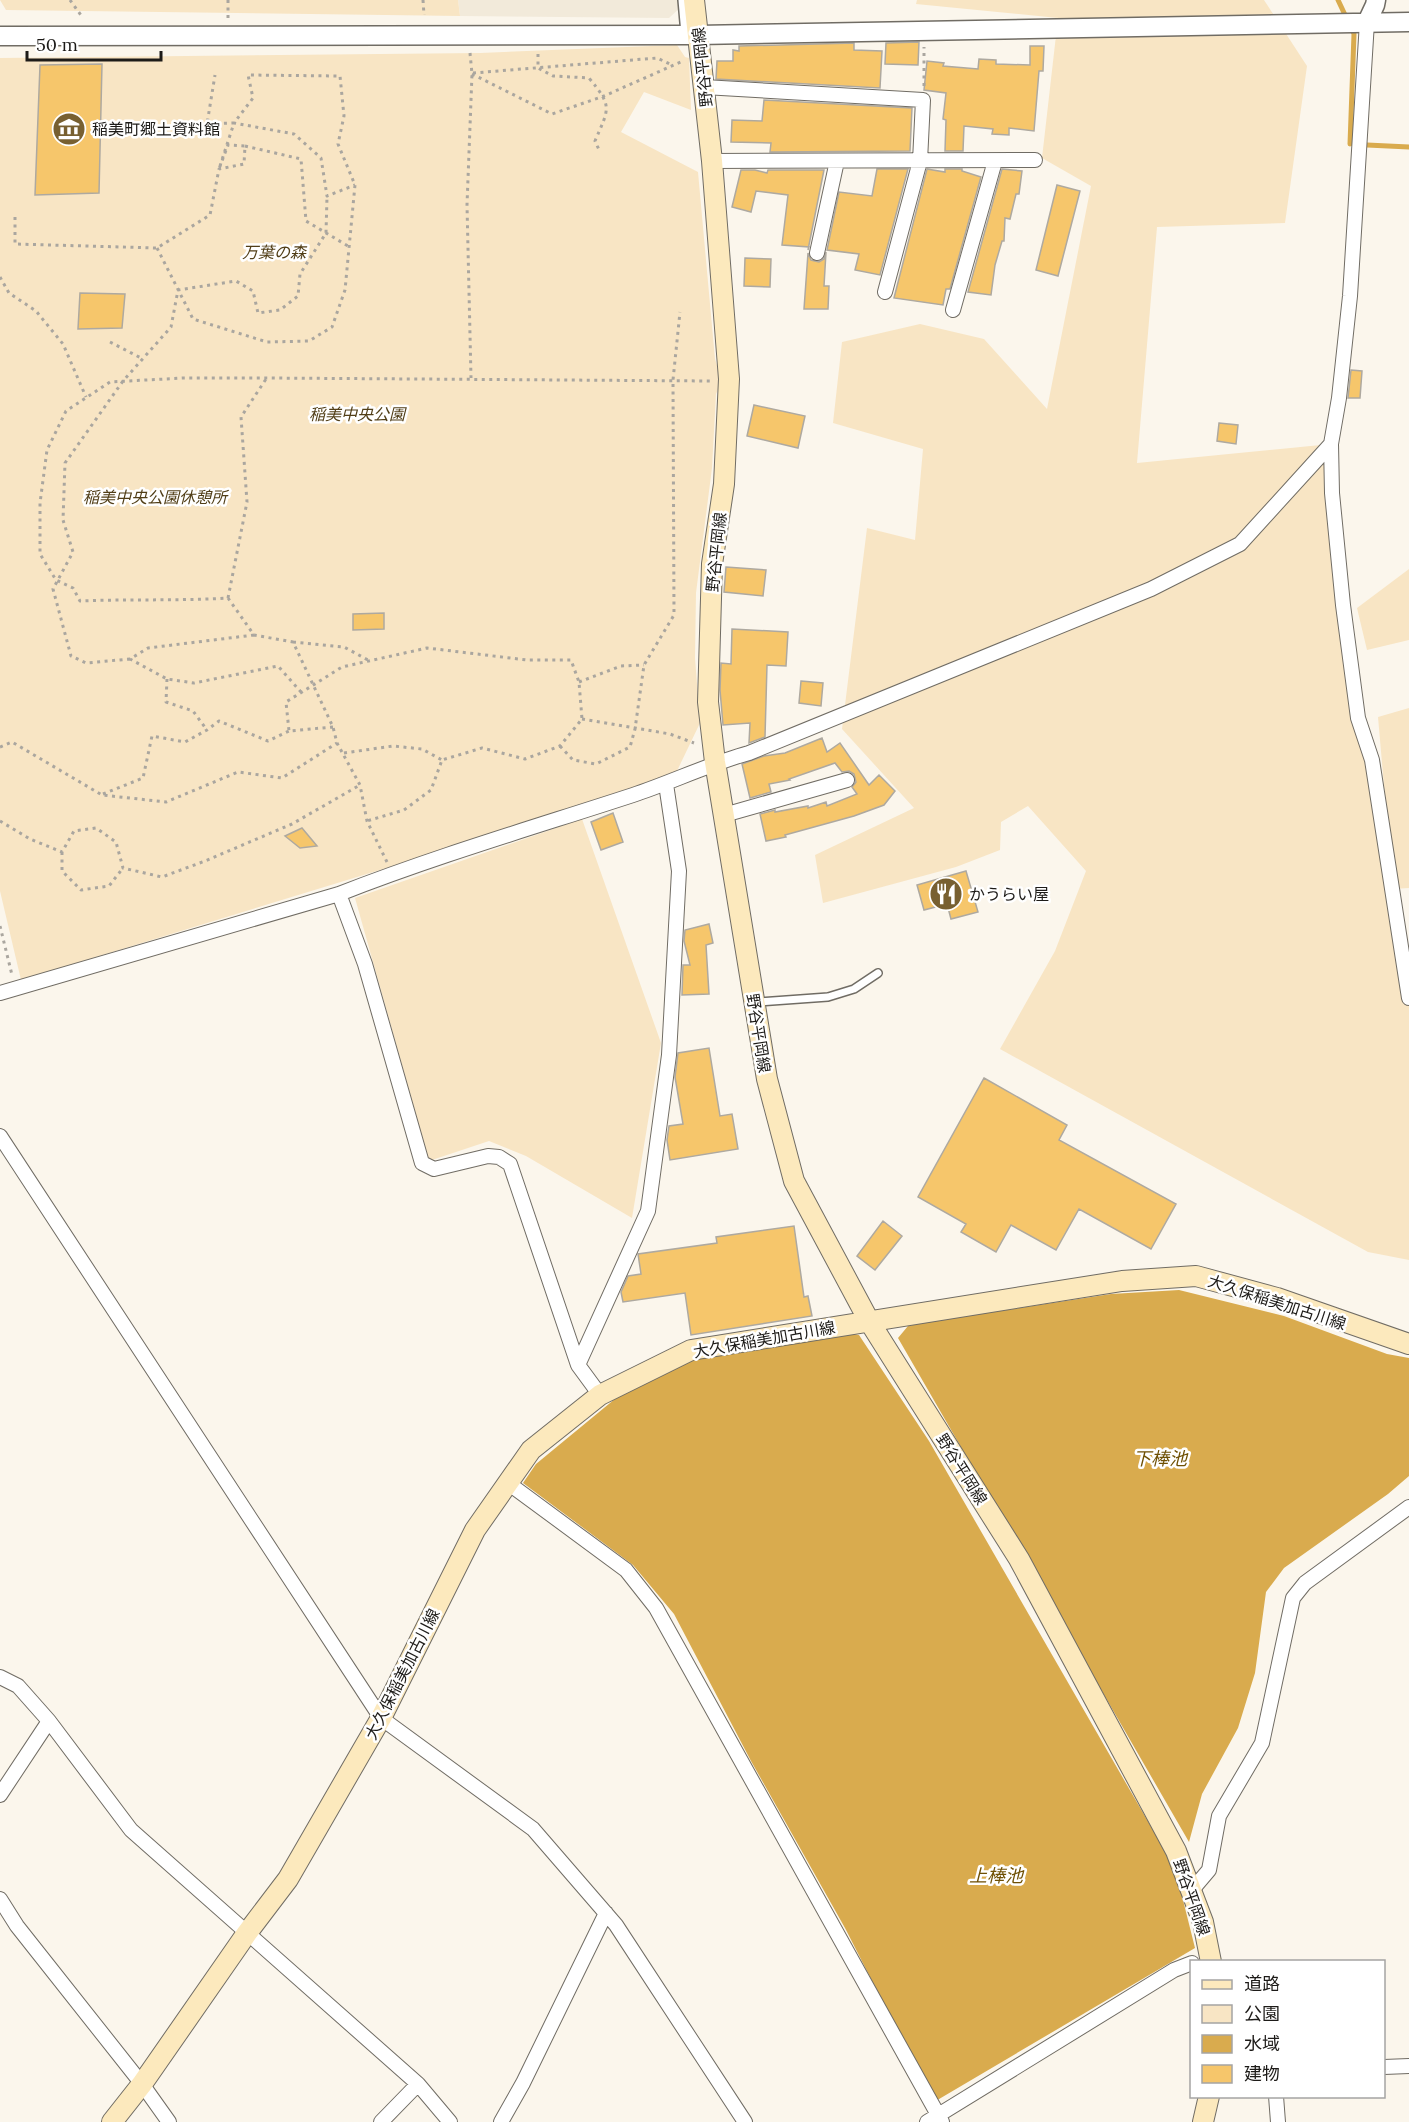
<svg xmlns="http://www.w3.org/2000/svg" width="1409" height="2122" font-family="Lora,'Noto Sans JP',serif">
  <rect width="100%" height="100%" fill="#fbf6ec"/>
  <!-- built -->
  <path fill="#f2eada" d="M458,0H681L682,6L669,18L460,16Z"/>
  <!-- green -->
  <path fill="#f8e5c4" d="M0,0H458L460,16L6,10Z
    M917,0H1264L1307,66L1285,223L1157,227L1137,463L1331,444L1347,638L1409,984V1260L1368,1252L1000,1049L1055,951L1086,871L1028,806L1001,822L1000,850L956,867L823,903L815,855L914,808L842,729L867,528L915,540L923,449L833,423L842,342L920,324L984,339L1047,409L1091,186L1042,158L1058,18L916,4Z
    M677,45L685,57L689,58L691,110L644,92L621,132L698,172L715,359L722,381L716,394L712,468L696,593L695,658L700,723L676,773L393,866L21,980L0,891V58L480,53Z
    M1409,569V640L1367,650L1357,608Z
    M1409,708V888L1393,889L1378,717Z
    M582,819L661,1043L632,1218L526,1156L489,1141L429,1161L355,898Z"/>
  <!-- water -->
  <path fill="#d9ab4e" d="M1179,1290L1284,1316L1387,1354L1409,1358V1476L1388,1494L1284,1568L1266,1592L1255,1673L1238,1728L1202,1794L1189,1842L898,1338L908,1326L927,1322L1111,1294Z
    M841,1332L859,1335L929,1441L1165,1851L1177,1876L1195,1948L934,2102L845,1928L751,1761L674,1614L633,1565L523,1483L536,1464L627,1389L708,1353Z"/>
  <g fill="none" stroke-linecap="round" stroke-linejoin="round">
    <!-- stream -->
    <path stroke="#d9ab4e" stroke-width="5" d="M1338,0L1354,34L1350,144
      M1367,145L1409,147"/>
  </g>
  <!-- building -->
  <path fill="#f6c66b" stroke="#aea9a0" stroke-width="1.5" d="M919,42L918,65L885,64L886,43Z
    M854,43V50L882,51L880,88L716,79L717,61H733V50L739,51V46Z
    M1030,46H1044L1043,71H1039L1034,131L1009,128V135L992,134L993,129L964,126L963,151H945L946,120L943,119L946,93L924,90L927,61L944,63L943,66L978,69L979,59L996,60V64L1030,65Z
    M102,64L99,193L35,195L40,65Z
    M764,100L912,108L910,151L770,152L771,143L731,142L732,120L762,121Z
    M877,169H908L880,275L855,270L859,254L827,250L839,192L872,196Z
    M927,169L945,172V169H962V171L981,177L950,289H946L943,305L894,298Z
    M1002,169L1022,171L1019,194H1016L1010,219L1005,218L1004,241H1002L995,265L991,295L968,292Z
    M741,170H755L767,173L768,170H824L808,250L809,247L782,245L788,195L756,191L751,212L732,207Z
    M1057,185L1080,191L1058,276L1036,270Z
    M826,252L824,286H829L828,309H804L808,253L811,260L819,262L824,259Z
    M745,258L771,259L770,287L744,286Z
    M80,293L125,294L122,328L78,329Z
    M1351,370L1362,371L1360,398H1348Z
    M754,405L805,416L798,448L747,436Z
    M1219,423L1238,425L1236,444L1217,441Z
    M726,567L766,570L763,596L724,592Z
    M384,613V629L353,630V614Z
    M732,629L788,632L786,666L767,665L765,737L749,743L750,723L723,725L720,690L721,663L731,664Z
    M801,681L823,683L821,706L799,703Z
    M822,738L827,752L840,743L869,785L879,775L895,791L884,805L854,816L785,835L786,837L766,841L760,814L775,810V812L808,806V808L826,802L827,806L857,794L852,787L856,782L854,774L849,771L842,772L835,763L789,779L790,780L769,784L771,792L750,798L742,764L764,756L785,753Z
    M613,813L623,842L601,850L591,822Z
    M302,828L317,846L300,848L285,836Z
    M966,871L978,912L951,919L947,904L924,910L917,885Z
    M709,924L713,943L706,945L709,994L682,995L683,965H690L684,941L685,930Z
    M709,1048L720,1116L732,1114L738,1149L670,1160L667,1140L669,1126L683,1124L675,1077L678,1053Z
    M984,1078L1067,1125L1059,1140L1176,1204L1151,1249L1079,1209L1056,1250L1011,1225L996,1252L961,1232L966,1224L918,1197Z
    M883,1221L902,1236L875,1270L857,1256Z
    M794,1226L804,1297L808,1296L812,1316L691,1335L685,1293L623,1302L621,1292L628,1276L641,1274L638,1254L717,1243L716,1237Z"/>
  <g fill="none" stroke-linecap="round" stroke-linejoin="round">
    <!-- service casing -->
    <g stroke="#706c64" stroke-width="10">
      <path id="service" d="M682,0L685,34
        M757,1002L828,997L854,989L878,973"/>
    </g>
    <!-- minor casing -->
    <g stroke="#706c64" stroke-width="16">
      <path id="minor" d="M1367,22L1350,296L1339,398L1331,444L1332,493L1343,605L1358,718L1372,760L1409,998
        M704,87L923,100L920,161L885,292
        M712,161L1035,160
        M817,253L837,161
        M953,310L995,161
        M724,815L847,780
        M339,894L365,964L422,1163L434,1169L488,1156L499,1157L510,1164L578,1365
        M0,993L339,894C436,856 535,827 633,795C672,782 709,764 749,753L1151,589L1240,544L1331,444
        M0,1136L381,1718L533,1829L616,1925L745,2122
        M600,1395L578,1365L648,1211L669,1055L679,871L666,784
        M508,1483L626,1570L656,1608L942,2122
        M0,1677L18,1686L49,1721L131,1830L418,2084L450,2122
        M0,1795L49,1721
        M1192,1890L1209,1870L1219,1816L1262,1743L1293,1598L1305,1583L1409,1507
        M0,1899L17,1926L142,2084L169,2122
        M1384,2067L1409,2066
        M1276,2096L1278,2122
        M381,2122L418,2084
        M501,2122L523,2083L606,1913
        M927,2122L1174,1970L1192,1963"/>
    </g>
    <!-- tertiary casing -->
    <g stroke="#706c64" stroke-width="21">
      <path id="tertiary" d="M1367,22L1375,5L1376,0
        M0,36L698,35L1409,22"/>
    </g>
    <!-- secondary casing -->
    <g stroke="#706c64" stroke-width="22">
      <path id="secondary" d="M694,0L712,161L729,379L724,484L712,564L708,702L715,762L767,1079L794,1181L869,1321L1019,1559L1176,1851L1203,1922L1211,1962
        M112,2122L142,2084L247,1933L288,1879L381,1718L475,1530L531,1450L600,1395L691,1350L1122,1281L1196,1276L1277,1298L1409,1344
        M1203,2122L1209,2096"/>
    </g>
    <!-- path -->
    <path stroke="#aaa69f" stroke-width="3" stroke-dasharray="3 4.5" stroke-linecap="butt" d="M70,0L83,18
      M228,0V18
      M423,0L424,15
      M470,53L472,74L467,205L471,378
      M538,54V68L553,76L589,78C613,107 609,108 595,141L600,152
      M473,73L657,58L672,65
      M472,74L552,114L604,96L683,61
      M924,86V47
      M245,146L301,159L306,221L348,246
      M15,217V244L157,248L210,215L219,169L244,164L245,146L228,145L219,169L234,123L207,124L215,75
      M157,248L193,319L267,342L309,341L332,327L345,290L355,185L338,144L344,116L340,76L248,75L253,98L234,123L294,134L321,158L327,196L355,185
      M0,277L9,293L36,311L63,344L86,397
      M110,342L143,359
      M228,598L247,502L241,417L266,379
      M254,635L148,648L130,659L167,679L194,683L278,666L301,692
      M293,642L344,647L368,660
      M130,659L86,663L71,656L53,589L73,552L63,520L65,463L123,381L171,327L178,290L236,281L253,291L258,313L280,310L298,296L300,274L326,233L327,197
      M167,679L166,702L193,711L207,730
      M579,682L621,666L644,665
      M582,719L670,734L694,743
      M333,727L289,731L286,702L342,667L427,648L527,660H571L579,682L582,719L560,746L525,759L482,748L442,760L431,790L404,810L367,821
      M560,746L573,760L596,764L630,747L635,729L644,665L674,615L673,380L680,312
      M0,747L12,742L102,795L166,802L238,772L282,778L337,743
      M344,753L393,746L422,749L442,760
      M103,794L143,778L152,736L185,742L207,730L219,721L268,741L289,731
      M0,821L30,839L62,852L74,831L96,828L116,842L123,868L162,877L205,861L292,824L360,785
      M62,852V871L81,890L109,886L123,868
      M387,862L367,821L360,785L337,743L333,727L293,642L254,635L228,598C178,601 129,599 80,601L73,588L56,580L40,554V503L47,450L66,411L110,382L183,378H267L712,381
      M0,926L12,975"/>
    <!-- service -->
    <use href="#service" stroke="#fff" stroke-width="7"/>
    <!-- minor -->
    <use href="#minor" stroke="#fff" stroke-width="14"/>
    <!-- tertiary -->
    <use href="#tertiary" stroke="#fff" stroke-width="18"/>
    <!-- secondary -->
    <use href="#secondary" stroke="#fce9bd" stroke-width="20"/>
  </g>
  <!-- icons -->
  <defs>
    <g id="museum-disc" transform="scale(1.725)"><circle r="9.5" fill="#786031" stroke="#fff"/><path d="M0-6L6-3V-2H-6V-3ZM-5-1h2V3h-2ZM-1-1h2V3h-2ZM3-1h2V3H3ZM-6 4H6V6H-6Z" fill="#fff"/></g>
    <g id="restaurant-disc" transform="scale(1.725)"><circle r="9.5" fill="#786031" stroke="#fff"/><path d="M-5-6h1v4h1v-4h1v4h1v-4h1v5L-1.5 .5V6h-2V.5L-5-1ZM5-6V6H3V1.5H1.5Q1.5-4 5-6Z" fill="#fff"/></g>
  </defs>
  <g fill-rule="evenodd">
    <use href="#museum-disc" x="69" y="129"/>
    <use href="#restaurant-disc" x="946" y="894"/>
  </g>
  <g text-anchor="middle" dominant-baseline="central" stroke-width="5" stroke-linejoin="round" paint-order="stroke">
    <!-- street labels -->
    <g font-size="16" fill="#1d1b18" stroke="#fff">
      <text transform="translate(702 67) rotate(-96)">野谷平岡線</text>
      <text transform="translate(716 552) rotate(-84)">野谷平岡線</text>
      <text transform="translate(759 1033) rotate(81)">野谷平岡線</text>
      <text transform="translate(1277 1302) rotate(18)">大久保稲美加古川線</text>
      <text transform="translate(764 1339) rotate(-10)">大久保稲美加古川線</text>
      <text transform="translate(962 1469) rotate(58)">野谷平岡線</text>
      <text transform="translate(402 1674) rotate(-63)">大久保稲美加古川線</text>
      <text transform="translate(1192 1897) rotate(71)">野谷平岡線</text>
    </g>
    <!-- poi labels -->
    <g font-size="16" fill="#1d1b18" stroke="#fff" text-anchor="start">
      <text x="92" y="129">稲美町郷土資料館</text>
      <text x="969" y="894">かうらい屋</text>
    </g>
    <!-- park labels -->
    <g font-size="16" font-style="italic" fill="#513e17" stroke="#fff">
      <text x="274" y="252">万葉の森</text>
      <text x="357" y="414">稲美中央公園</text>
      <text x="155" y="497">稲美中央公園休憩所</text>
    </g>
    <!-- water labels -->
    <g font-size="18" font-style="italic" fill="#6f5004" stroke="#fff">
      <text x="1160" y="1458">下棒池</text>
      <text x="996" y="1875">上棒池</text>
    </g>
  </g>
  <!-- legend -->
  <rect x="1190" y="1960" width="195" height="138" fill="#ffffff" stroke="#a5a4a3" stroke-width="1.5"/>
  <rect x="1202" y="1980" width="30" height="9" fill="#fce9bd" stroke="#a5a4a3" stroke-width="1.5"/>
  <text x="1244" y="1990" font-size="18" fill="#1d1b18">道路</text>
  <rect x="1202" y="2005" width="30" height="18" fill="#f8e5c4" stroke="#a5a4a3" stroke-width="1.5"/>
  <text x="1244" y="2020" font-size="18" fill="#1d1b18">公園</text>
  <rect x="1202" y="2035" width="30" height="18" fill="#d9ab4e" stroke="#a5a4a3" stroke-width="1.5"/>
  <text x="1244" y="2050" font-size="18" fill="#1d1b18">水域</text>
  <rect x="1202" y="2065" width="30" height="18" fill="#f6c66b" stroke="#a5a4a3" stroke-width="1.5"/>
  <text x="1244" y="2080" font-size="18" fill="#1d1b18">建物</text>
  <!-- scale -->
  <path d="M27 51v9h134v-9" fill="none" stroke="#1d1b18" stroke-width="3"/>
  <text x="36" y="51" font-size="18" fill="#1d1b18" stroke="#ffffff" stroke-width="4.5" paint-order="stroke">50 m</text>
</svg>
